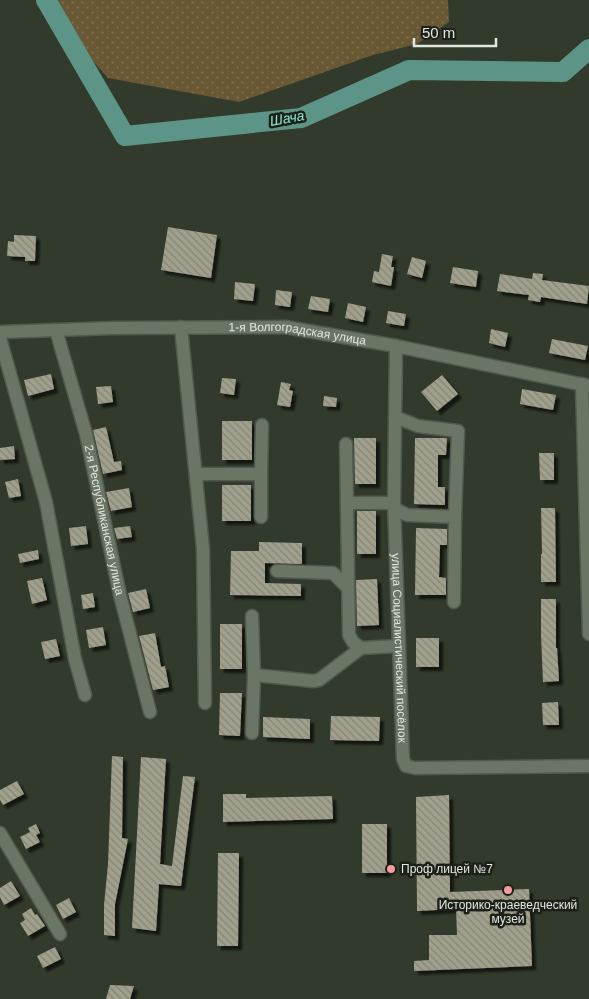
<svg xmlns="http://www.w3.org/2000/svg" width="589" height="999" font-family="Helvetica,sans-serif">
  <defs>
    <pattern id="grass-dots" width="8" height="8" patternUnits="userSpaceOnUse" patternTransform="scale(1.25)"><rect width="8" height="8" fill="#695834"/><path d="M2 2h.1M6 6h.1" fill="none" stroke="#7e7051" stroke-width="1.8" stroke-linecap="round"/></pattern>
    <pattern id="building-back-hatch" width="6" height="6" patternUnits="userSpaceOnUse" patternTransform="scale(1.25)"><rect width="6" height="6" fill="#a0a08c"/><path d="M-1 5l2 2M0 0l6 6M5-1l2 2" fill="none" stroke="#848576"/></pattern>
    <filter id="shadow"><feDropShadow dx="4" dy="4" stdDeviation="1" flood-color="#0009"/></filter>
  </defs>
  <rect width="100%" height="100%" fill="#313a2b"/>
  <!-- grass -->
  <path fill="url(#grass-dots)" d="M39,0H448L449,22L417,44L373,55L239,102L108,78Z"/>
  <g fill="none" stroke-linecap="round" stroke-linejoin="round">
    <!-- river -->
    <path stroke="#5c9487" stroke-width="20" d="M46,0L125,136L301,118L409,70L563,72L589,49"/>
  </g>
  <!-- building -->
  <path fill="url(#building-back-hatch)" filter="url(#shadow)" d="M168,227L217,235L211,278L161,270Z
    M14,235L36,236L35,261H25V257L7,256L8,241L14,242Z
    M382,254L393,256L391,267H394L391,286L372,282L374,271L379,272Z
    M412,257L426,261L422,278L407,274Z
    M453,267L478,271L476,287L450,283Z
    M533,273L543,274L542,280L589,286L587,304L541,297L540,302L528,300L529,295L497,291L500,274L532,279Z
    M235,282L255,284L253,301L234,299Z
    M276,290L292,292L290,307L275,305Z
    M311,296L330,299L328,312L308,309Z
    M348,303L366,307L363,322L345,318Z
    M388,311L406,314L404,326L386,323Z
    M491,329L508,333L505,347L489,343Z
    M552,339L588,346L585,360L549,353Z
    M51,374L54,389L28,396L24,380Z
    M442,375L458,394L437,411L421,392Z
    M222,378L236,379L234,395L220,393Z
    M281,382L291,384L289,390L293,391L290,407L277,405Z
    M111,386L113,402L98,404L96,387Z
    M522,389L556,395L553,410L520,404Z
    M324,396L337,398L336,407L323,406Z
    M222,421H252V460H222Z
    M106,427L114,462L121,461L122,470L103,474L93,430Z
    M354,438H376V484H355Z
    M415,438H447L446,455H438V487H445V505L414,504Z
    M14,446L15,459L0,460V448Z
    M539,453H554V480H540Z
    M18,479L21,496L9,498L5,482Z
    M222,485H251V521H222Z
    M129,488L132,507L111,511L106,492Z
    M541,508H555L556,582H541V554H542Z
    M357,511H376V554H357Z
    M86,526L88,544L71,546L69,528Z
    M130,526L132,537L117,539L114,528Z
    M416,528L447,529V545H440L439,577L446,578V595H415Z
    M259,542L302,543V564L265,563V583L301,584V596L230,595L231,551H259Z
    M38,550L39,559L20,563L18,554Z
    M42,578L47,600L32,604L27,581Z
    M377,579L379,625L357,626L356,580Z
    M146,589L150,608L133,612L128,593Z
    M93,593L95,607L83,609L81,595Z
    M541,599H556V648H557L559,681L543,682L541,635Z
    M220,624H242V669H220Z
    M103,627L106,645L89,648L86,630Z
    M155,633L161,667L165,666L169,687L153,690L139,636Z
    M416,638H439V667H416Z
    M56,639L60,656L45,659L41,642Z
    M220,693H242L240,736L219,735Z
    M558,702L559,725H543L542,703Z
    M331,716L380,717L379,741L330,740Z
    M263,717L310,719V739L263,737Z
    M112,756L123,757L122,838L128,839L115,904V936L104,935V905L108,864Z
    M141,757L166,759L160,864L172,866L183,776L195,777L181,886L159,884L156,931L132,928Z
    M17,781L24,794L3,805L0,800V790Z
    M223,794H246V798L332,796L333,819L223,822Z
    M449,795L450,892L529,889L532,966L414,971V961L429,960V935H457L456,909L417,911L416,797Z
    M36,824L40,833L36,835L40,842L26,849L20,837L30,832L28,828Z
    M362,824H387V873H362Z
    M218,853H239L238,946H217Z
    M11,881L20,896L4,905L0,897V888Z
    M69,898L76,912L63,919L56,905Z
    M31,908L35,915L37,914L45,926L28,936L20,923L25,920L22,914Z
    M55,947L61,959L43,968L37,956Z
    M110,985L134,986L130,999H106Z"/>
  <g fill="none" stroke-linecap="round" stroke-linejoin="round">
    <!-- minor casing -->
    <g stroke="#51584c" stroke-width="15">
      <g id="minor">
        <path d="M181,327L203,549L205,703"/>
        <path id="s1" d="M56,330L86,434L120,595L150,712"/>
        <path id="s2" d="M0,332L113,328L285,327L396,346L589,386"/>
        <path d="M0,338L46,502L75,659L85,695"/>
        <path id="s3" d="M396,346L394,503L403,759L406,766L415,768L589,766"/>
        <path d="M582,384L589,634"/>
        <path d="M395,417L418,426L458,431L455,517"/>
        <path d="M346,444L349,635L353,642L361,648L399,646"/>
        <path d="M196,474H261V517"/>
        <path d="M261,474L262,425"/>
        <path d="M347,503H394"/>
        <path d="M394,508L407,515L455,517L454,602"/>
        <path d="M277,571L333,573L348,588"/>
        <path d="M252,616L254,675L313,681L319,680L361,648"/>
        <path d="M252,733L254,675"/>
        <path d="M0,833L60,934"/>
      </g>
    </g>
    <!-- minor -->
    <use href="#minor" stroke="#6b7564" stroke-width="12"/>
  </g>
  <!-- markers -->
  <g fill="#f59b9e" stroke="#1c2019" stroke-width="2">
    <circle cx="391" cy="869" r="5"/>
    <circle cx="508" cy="890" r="5"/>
  </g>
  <g text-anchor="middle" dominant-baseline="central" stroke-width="5" stroke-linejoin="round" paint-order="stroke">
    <!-- street labels -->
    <g font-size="12" fill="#e1e7dd" stroke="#1c2019">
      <text stroke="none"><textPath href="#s2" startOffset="298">1-я Волгоградская улица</textPath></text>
      <text stroke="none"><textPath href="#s1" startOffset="196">2-я Республиканская улица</textPath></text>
      <text stroke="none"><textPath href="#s3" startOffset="302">улица Социалистический посёлок</textPath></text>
    </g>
    <!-- poi labels -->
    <g font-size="12" fill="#e1e7dd" stroke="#1c2019" text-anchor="start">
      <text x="401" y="869">Проф лицей №7</text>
      <text x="508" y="905" text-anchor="middle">Историко-краеведческий<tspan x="508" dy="14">музей</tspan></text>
    </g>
    <!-- water labels -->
    <g font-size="14" font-style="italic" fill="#8ae6d0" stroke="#1c2019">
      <text transform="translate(287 118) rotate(-10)">Шача</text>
    </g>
  </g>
  <!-- scale -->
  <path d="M414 38v8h82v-8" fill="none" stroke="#e1e7dd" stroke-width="2.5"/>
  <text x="422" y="38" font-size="15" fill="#e1e7dd" stroke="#1c2019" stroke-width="4" paint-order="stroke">50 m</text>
</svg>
